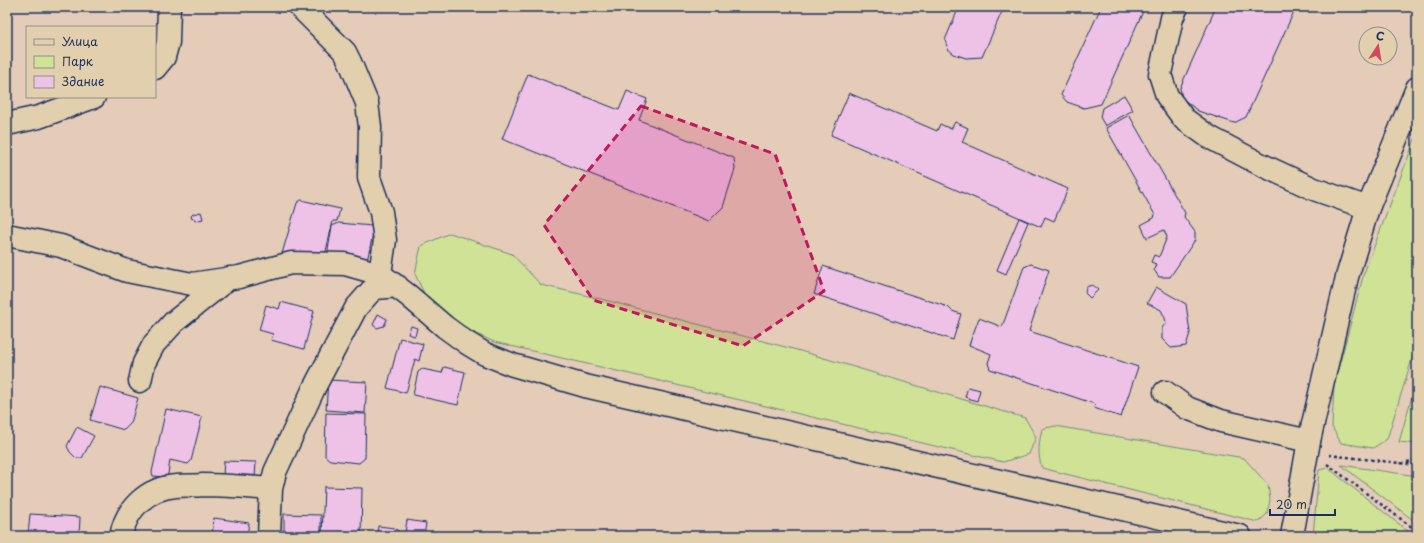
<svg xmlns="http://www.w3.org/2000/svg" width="1424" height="543" font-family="'Playpen Sans',sans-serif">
  <rect width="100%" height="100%" fill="#e4ccb9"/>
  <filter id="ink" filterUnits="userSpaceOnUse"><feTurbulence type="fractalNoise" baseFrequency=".025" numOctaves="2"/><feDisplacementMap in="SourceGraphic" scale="8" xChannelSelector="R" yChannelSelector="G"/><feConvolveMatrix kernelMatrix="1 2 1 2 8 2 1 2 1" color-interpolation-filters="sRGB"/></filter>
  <g filter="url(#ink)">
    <!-- green -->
    <path fill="#cfe296" stroke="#75887a" d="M1417,134V343L1387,439L1373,448L1341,443L1332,427L1334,385L1364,273Z
      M450,233L512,254L541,285L593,297L797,350L1025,418L1036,437L1029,454L1003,462L494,342L451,322L424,293L415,274L421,246Z
      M1417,379V444L1399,442Z
      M1055,426L1244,458L1268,485L1270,500L1267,514L1258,522L1042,468C1037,454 1039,443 1042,429Z
      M1341,465L1417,476V523Z
      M1328,468L1414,536H1313L1319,470Z"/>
    <!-- building -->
    <path fill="#eec2e7" stroke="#1b2f5e" d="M959,7H1004L982,57L966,58L954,54L948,49L945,40Z
      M1101,7H1145L1101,104L1084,108L1067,102L1061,95Z
      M1216,7H1296L1246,117L1234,123L1198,111L1182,98L1180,88Z
      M528,74L619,110L627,91L647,99L639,120L734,158L735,169L723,207L709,221L502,139Z
      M849,93L937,131L940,124L951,129L955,122L968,128L962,142L1068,189L1054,221L1045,217L1041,227L831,135Z
      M1124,95L1133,110L1105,126L1100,117L1102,108Z
      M1129,115L1185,213L1184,217L1195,232V240L1170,277H1159L1154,270L1156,264L1151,262L1154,255L1159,257L1167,237L1164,230L1147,238L1141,225L1154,218L1155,215L1106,128Z
      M301,200L340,209L337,221H333L325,255L281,257L297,203Z
      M201,212L203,219L195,221L194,218L192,219L191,216L193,214Z
      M1019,218L1028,222L1006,274L997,270Z
      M339,223L372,226L374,229L367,261L327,256L332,226Z
      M1031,264L1049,270L1029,331L1138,367L1121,417L1094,408L1095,404L990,369L988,363L991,354L969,345L979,318L1002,327L1024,267Z
      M823,266L948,307L952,311L961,314L953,340L814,294Z
      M1092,285L1098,290L1090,298L1085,293L1086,287Z
      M1156,287L1186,304L1190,333L1186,346L1171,348L1162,339V328L1166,323L1165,318L1161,310L1147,303Z
      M281,302L314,311L304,349L271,340L273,334L259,330L266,305L279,309Z
      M378,314L387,319L384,326L377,328L373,325Z
      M411,326L417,328L415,336L408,334Z
      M400,338L423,344L419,361L415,359L406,393L387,388Z
      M444,367L465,372L458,405L413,395L418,372L422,369L442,373Z
      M328,380L367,382L365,413L326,410Z
      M100,387L138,398L131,423L124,430L90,420Z
      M968,387L980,390L977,401L965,397Z
      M166,409L202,417L191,461L188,464L170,460L168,474L165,477L153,476L152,472Z
      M326,413L366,414L365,458L359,463L330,460L325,456Z
      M77,427L94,436L82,458H76L70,452L67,446Z
      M224,461L256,462L255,477L223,475Z
      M324,487L362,488L361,536H322Z
      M30,514L80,517L79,536H28Z
      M284,514L321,515V536H284Z
      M214,518L249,523L247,536H212Z
      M407,520L426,523L424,536H407L405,533Z
      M378,526L395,528L398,531V536H377Z"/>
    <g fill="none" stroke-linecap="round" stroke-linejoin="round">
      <!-- minor casing -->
      <g stroke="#1b2f5e" stroke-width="25">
        <path id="minor" d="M300,7L345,52L350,62L367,103L370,127L369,178L381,212L385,240L380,274
          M1177,7L1172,18L1160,74L1167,96L1184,119L1209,137L1260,164L1314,189L1368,208
          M155,68L164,57L168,42L169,7
          M7,124L39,117L94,97
          M7,235L61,246L127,271L192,284L239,277L291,263L345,264L380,274L409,296L445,327L467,343L485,354L513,365L585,386L1240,536
          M140,381L144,363L154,344L174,322L229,278
          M1165,392L1187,408L1221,421L1309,441
          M121,536C126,508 148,488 176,486C185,485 194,486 203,485C226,485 248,487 271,489
          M269,536L271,489L275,472L315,386L356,308L371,291L376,288L397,286"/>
      </g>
      <!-- secondary casing -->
      <g stroke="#1b2f5e" stroke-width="25">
        <path id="secondary" d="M1292,536L1309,441L1347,277L1368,208L1417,88"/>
      </g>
      <!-- path -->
      <path stroke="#1b2f5e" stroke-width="2.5" stroke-dasharray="3 3" stroke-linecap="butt" d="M1329,455L1417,465
        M1407,462L1417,460
        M1327,464L1417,531"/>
      <!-- minor -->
      <use href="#minor" stroke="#e1cfad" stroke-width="22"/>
      <!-- secondary -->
      <use href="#secondary" stroke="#e1cfad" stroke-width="22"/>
    </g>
  </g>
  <!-- marked area -->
  <path fill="#c2185b" fill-opacity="0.2" stroke="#c2185b" stroke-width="3" stroke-dasharray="8 5" stroke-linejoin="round" d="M641,106L775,154L824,291L743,346L593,300L544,225Z"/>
  <!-- margin -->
  <rect width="1424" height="543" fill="none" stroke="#e1cfad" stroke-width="24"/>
  <rect x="12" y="12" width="1400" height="519" fill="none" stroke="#1b2f5e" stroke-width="1.5" filter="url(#ink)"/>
  <!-- legend -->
  <rect x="26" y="26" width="130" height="72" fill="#e1cfad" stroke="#928f8d"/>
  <rect x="34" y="39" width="20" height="6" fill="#e1cfad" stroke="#928f8d"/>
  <text x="62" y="46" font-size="12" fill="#1b2f5e">Улица</text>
  <rect x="34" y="56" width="20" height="12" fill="#cfe296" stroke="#928f8d"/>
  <text x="62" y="66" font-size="12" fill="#1b2f5e">Парк</text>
  <rect x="34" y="76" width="20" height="12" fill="#eec2e7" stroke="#928f8d"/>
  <text x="62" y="86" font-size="12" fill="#1b2f5e">Здание</text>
  <!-- north arrow -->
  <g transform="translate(1378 46) rotate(12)"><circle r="19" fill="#e1cfad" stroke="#928f8d"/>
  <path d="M0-3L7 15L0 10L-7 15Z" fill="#d1495b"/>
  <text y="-6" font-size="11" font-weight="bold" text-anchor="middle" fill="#1b2f5e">С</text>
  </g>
  <!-- scale -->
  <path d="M1270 509v6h65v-6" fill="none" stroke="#1b2f5e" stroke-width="2"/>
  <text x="1276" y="509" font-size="12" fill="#1b2f5e" stroke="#e1cfad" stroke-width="3" paint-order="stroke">20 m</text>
</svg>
